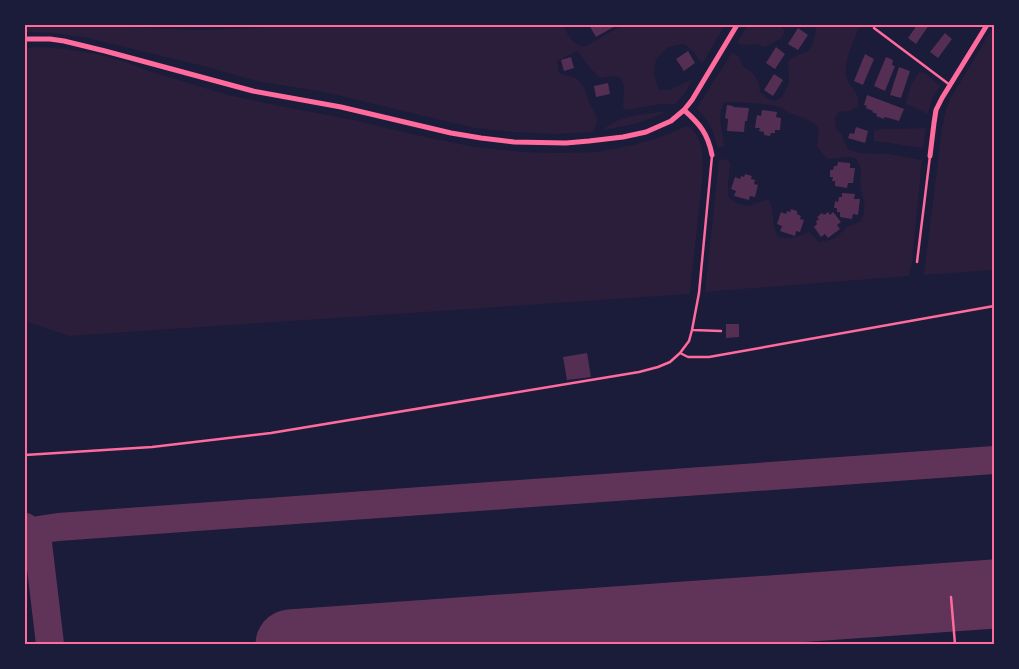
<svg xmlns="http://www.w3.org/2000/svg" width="1019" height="669" font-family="Ubuntu,sans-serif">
  <rect width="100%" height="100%" fill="#1b1b3a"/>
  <!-- green -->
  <path fill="#2a1e3b" d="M25,25L129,27L200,30L250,28L291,25H563C569,36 571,43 584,47L623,25H725L702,64L693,51L684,44L668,47L656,59L654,75L659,90H669L693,79L684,94L675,104C658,103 642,108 625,110L623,106L624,86L620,77L614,76L600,78C591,71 585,60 577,51L557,61L559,73L564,75L576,78L584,87L588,100L598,120L593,132L555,134L514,132L474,128L324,92L256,81L203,66L83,37L52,33L25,32Z
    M748,25H780L785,31L782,38L765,47L757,44L742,45L737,43Z
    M815,25H861L858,30C853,44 842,64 847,79C852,92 860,90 858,107L849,111L839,112L835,118L836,128L841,134L848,149L859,153L889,154L922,160L912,261L909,276L705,292L719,160L726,159L730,163C730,174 726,186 729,198C736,202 744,208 752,205C759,202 762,200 769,200C775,212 771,225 778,237C790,240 798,236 809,232L819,242L833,239L841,233L847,227L861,221C867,207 864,203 861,189C858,175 866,172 855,158L849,157L827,159L817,146L819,129C812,119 802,118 792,114C788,113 785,110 781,108C767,102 741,103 725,102C716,113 723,133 724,146L718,148L713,132L708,122L697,108L732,52L739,57L743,66L754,74L759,85L760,92L768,99L774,101L782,97L789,83L788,62L791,58L808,51L813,44L816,29Z
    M994,26V270L924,275L942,128L946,110L950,99Z
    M39,47L66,49L97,54L125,62L152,72L228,95L290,108L354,120L416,135L475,147L524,152L559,153L596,152L633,145L661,137L687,126C703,134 703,157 703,172L690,294L69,336L25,321V48Z
    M919,72L925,73L940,86L932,98L928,114L906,104L910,87Z
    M659,112H665C643,123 627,126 603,130C618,116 639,115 659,112Z
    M926,128L923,148L874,141V131L880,129H893Z"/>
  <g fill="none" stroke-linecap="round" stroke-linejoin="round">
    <!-- taxiway -->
    <path stroke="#603358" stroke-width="28" d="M25,527L38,543L50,644
      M25,532L58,527L994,460"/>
    <!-- runway -->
    <path stroke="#603358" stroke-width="69" d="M290,644L994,594"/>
  </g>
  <!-- building -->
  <path fill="#542f53" d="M589,25H617L596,37Z
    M917,25H929L916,44L908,38Z
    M798,28L808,35L798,50L788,44Z
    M945,33L952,39L938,58L930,52Z
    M776,47L785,54L775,69L766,63Z
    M688,51L695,63L684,71L676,59Z
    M865,54L874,59L863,85L854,81Z
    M571,57L574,68L564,71L561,60Z
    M886,57L893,60L892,65L895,66L885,91L874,86Z
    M899,67L910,71L901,98L890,95Z
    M774,74L783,80L773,96L764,90Z
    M608,83L610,94L596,97L594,86Z
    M867,95L904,109L899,121L889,118L884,117V119L876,116L877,114L872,112L873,111L866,108L867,106L864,105Z
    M727,105L733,106V107L749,108L747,121H745L744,132L727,131L728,119L725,118Z
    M762,110L777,112L776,117L781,118L780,130H775V133H771L770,136L764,135V132L759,131L760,128H755L757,115L761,116Z
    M856,127L868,131L865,143L848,138L850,133L854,134Z
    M838,162L850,163V168H855L853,183H848L847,188L835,186V181H832L833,177H830V170H833L834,166H837Z
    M745,174L752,176L751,179L755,180L754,184L758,185L755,197L750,196L749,200L734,196L736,191L731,189L735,177L740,179L741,176L744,177Z
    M842,193L855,194L854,199H860L858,215L853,214L852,219L840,217V212H837V208H834L835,201L838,202L839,197H842Z
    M791,209L797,211V214L801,216L800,219L804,220L800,232L796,231L795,236L780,231L782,226L777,224L781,212L786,214L787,211L790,212Z
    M828,212L830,215L833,212L841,222L837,225L840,229L828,238L825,234L821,237L814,227L817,224L816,221L819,219L817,217L822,213L824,215Z
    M726,324H739V337L726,338Z
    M587,353L591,377L567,380L563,357Z"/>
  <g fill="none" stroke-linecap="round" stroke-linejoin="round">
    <!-- service -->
    <path stroke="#ff6b9d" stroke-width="2.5" d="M874,28L950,85
      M917,262L930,156
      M693,330L721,331
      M680,353L688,357H709L994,306
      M25,455L152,447L271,433L639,372L658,367L670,362L680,353L689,341L692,330L699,293L712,156
      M951,597L955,644"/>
    <!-- minor -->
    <path stroke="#ff6b9d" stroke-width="5" d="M25,39H50L64,41L105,51L253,91L341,107L451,133L481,138L514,142L566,143L589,141L623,137L646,132L671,121L684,110L692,100L737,25
      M684,110C700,124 708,134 712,155
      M930,156L934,123L936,110L942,98L987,25"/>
  </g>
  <!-- border -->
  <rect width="1019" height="669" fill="none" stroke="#1b1b3a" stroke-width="52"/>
  <rect x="26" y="26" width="967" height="617" fill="none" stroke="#ff6b9d" stroke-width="2"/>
</svg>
